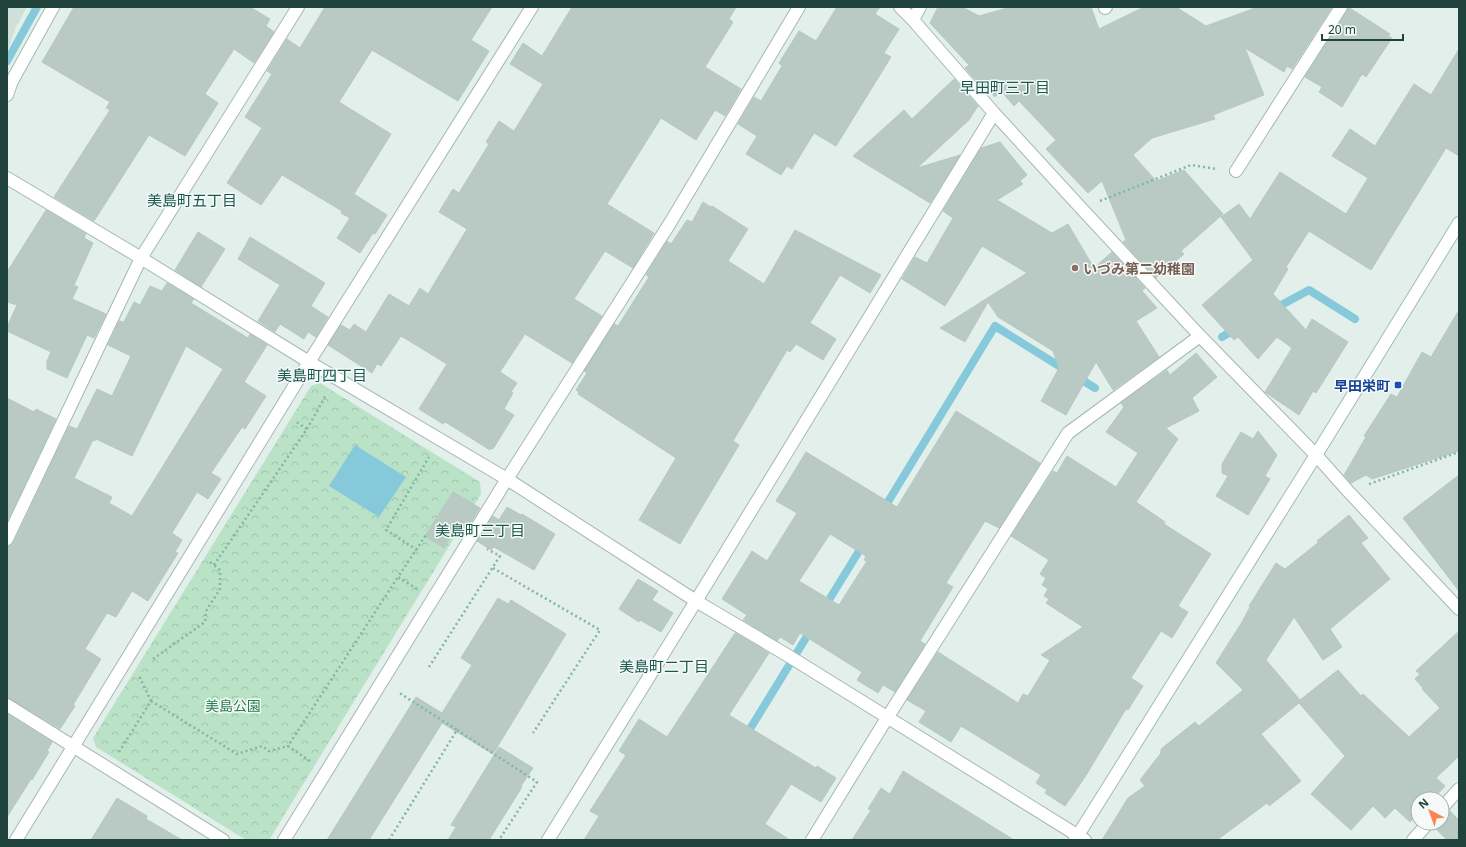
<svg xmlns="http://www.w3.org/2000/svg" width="1466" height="847" font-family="'Noto Sans','Noto Sans JP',sans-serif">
  <defs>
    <pattern id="park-crowns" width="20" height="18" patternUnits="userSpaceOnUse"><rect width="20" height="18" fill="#bae2c7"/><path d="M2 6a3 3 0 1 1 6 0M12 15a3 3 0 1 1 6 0" fill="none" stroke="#a0c3ac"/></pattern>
  </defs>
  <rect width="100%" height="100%" fill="#e3efea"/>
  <!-- built -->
  <path fill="#d1dfd9" d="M7,7H27L16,27L7,52Z"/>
  <!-- park -->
  <path fill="url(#park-crowns)" d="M320,383L480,482L481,494L269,840H246L96,747L93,738L311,386Z"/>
  <!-- water -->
  <path fill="#85c9da" d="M355,445L406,477L379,517L329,486Z"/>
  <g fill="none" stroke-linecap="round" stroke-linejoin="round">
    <!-- stream -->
    <path stroke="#85c9da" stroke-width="8" d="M7,61L37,7
      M1274,309L1309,290L1355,319
      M1222,337L1237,328
      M1077,377L1095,388
      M883,510L995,326L1067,371
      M824,608L864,543
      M745,737L812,628"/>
  </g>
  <!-- building -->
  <path fill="#b8cac3" stroke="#b5c9c2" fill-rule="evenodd" d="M74,7H250L270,19L266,26L274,32L254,63L234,49L205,94L218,103L185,156L149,135L94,221L54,197L110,110L106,108L110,102L42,62Z
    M325,7H492L471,40L489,51L458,101L372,50L339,102L391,134L354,194L387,215L375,234L373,233L360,253L337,238L350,218L341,213L342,211L282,175L261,205L227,183L262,128L245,117L272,74L267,71L287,39L300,48Z
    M572,7H736L729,19L733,22L705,67L741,89L725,116L715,110L696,140L661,118L607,204L654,233L633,268L605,251L574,299L602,316L572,363L525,334L500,372L517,383L511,392L513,393L504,409L514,415L493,449L492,448L490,450L447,423L444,422L443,424L419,409L447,364L401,336L381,366L377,364L372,373L328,345L341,325L350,330L354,324L366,332L389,294L409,306L420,288L428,294L467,229L439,212L453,189L459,193L489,144L486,142L499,121L514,131L543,84L510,64L523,43L542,56Z
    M837,7H880L875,14L899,29L884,53L891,57L836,146L814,133L792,169L787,166L781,175L746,154L757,136L738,124L754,97L761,101L782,66L779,63L799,31L816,41Z
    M938,7H962L979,16L1011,7H1091L1099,29L1144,7H1176L1206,26L1258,7H1332L1292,69L1287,66L1284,72L1245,48L1264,95L1213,115L1215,119L1152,138L1133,155L1156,181L1184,170L1223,214L1181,251L1184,254L1156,278L1123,242L1126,240L1102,181L1088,193L1046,149L1056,140L1019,101L1014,106L1001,91L995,97L989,90L987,93L965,68L969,65L930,23Z
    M1348,7L1390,34L1388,36L1392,38L1366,77L1362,74L1342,107L1319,92L1322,87L1305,77L1347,11Z
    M1459,49V156L1446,148L1371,270L1309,231L1286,267L1288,269L1273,294L1306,330L1312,319L1348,342L1316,393L1313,391L1299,415L1265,392L1292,348L1277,337L1258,359L1238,337L1234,340L1202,305L1253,260L1221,217L1239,204L1250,219L1280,172L1346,214L1368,178L1332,156L1350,129L1375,146L1414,84L1431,95Z
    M954,79L978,106L969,120L917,168L960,155L930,203L853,156L904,110L912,119Z
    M1000,142L1027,175L1020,181L1023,184L997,200L1052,233L1068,224L1094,268L1112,252L1145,288L1142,291L1157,308L1136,321L1159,357L1113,390L1096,362L1066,415L1041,401L1059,368L1053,351L998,317L988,302L965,342L940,328L1027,273L982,246L945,306L902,279L915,257L927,263L953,218L943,211L981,148Z
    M703,202L711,207L712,206L748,229L728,261L764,284L795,230L881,275L870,293L840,275L810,323L836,339L823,360L796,344L790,352L787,350L733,441L739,445L680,544L639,520L676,458L578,394L579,392L576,390L587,373L584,371L614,324L618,326L642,288L649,277L646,275L667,241L671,244L687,220L692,222Z
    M46,210L86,234L84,238L93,243L74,285L78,287L72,299L106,314L94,338L87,335L67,378L47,369V361L51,352L7,331V327L17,305L7,302V272Z
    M198,232L225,249L201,287L175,270Z
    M250,237L325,283L311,306L328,317L316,337L308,332L304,339L280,324L275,332L258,321L280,285L238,259Z
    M167,283L194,299L191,303L248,338L250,334L267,345L244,382L266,396L245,429L242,427L211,473L221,479L208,499L197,492L172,533L182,540L175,552L178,553L148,601L132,591L116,617L107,613L85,649L101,659L73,705L75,706L60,729L11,699L7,698V546L11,545L14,542L69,426L77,429L97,389L112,396L131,356L108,345L119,321L124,322L134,302L140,305L150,286L162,291ZM186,346L223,369L132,516L109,503L112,497L74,478L93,440L95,441L96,439L132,456Z
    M1459,310V451L1372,479L1366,475L1351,483L1344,475L1366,437L1364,436L1391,394L1397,397L1422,352L1431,357Z
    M1196,353L1217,377L1192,398L1199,411L1166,428L1178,439L1136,502L1165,522L1164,524L1211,554L1178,606L1188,612L1172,638L1161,631L1131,678L1143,686L1128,710L1126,709L1085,777L1065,806L1045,793L1047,790L1036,783L1041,775L961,726L951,742L919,722L926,711L907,700L938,652L1018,703L1023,694L1028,696L1050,660L1041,655L1083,627L1046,603L1049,599L1044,596L1048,589L1042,585L1046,578L1040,574L1049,560L1011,536L1053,471L1057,473L1067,456L1116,487L1138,453L1106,432L1124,407L1121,403L1167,370L1170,375Z
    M7,398L34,412L36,409L56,419L7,522Z
    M956,411L1040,463L999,528L985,521L946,583L953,587L920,641L925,644L895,692L883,685L878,693L857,680L862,672L800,633L793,645L780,637L777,641L743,620L747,615L722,599L752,551L767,561L797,513L776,501L806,452L897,507ZM830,534L866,556L864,560L867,561L839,605L799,581Z
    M1258,431L1277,455L1265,476L1270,479L1248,515L1216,496L1228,476L1222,473V464L1241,432L1253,439Z
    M1459,475V591L1403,518Z
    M453,492L480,508L464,534L455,528L444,548L425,536Z
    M507,507L521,515L522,514L555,534L534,570L494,547L491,550L477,541L493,516L499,520Z
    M1349,515L1368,538L1361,543L1390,579L1330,629L1342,647L1323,660L1294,617L1266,660L1300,700L1338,670L1361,696L1363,694L1409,737L1440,708L1422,689L1423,688L1415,679L1420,674L1416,671L1459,631V756L1436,778L1445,786L1436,796L1439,799H1418V814L1410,822L1395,808L1385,818L1373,806L1351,830L1311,794L1345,756L1299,703L1261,734L1301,781L1269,806L1267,803L1217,840H1102L1128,798L1145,786L1140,780L1161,753V749L1195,722L1199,726L1243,690L1216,663L1242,622L1250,607L1249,606L1276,563L1285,569L1319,542L1317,541Z
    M638,579L658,591L652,600L673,613L661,632L640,620L639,622L619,609Z
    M498,598L508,604L511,600L566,634L493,754L442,723L369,840H327L416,697L442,713L472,665L461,658Z
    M735,633L769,653L729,715L816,768L817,766L836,778L821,802L791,784L765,824L790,840H584L599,816L590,811L626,755L619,751L639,719L667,737Z
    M7,714L52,742L47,751L49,752L32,780L31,779L7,817Z
    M499,747L533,768L521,786L522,787L489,840H448L456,827L451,825Z
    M903,771L1014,840H852L871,810L868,809L881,788L890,794Z
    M117,798L147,816L146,819L182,840H91Z
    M1450,811L1459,820V840H1447L1434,827L1435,823H1442V815H1445Z"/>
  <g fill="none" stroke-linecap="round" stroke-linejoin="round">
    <!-- street casing -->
    <g stroke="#a5b8b2" stroke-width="14">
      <path id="street" d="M900,7L913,20L994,113L1081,208L1200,336L1316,455L1348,491L1459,609
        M1105,8L1106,7
        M913,20L920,7
        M7,95L12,81L53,7
        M1236,171L1341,7
        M7,178L141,258L309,362L507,479L696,601L787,655L1085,840
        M7,539L141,258L298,7
        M7,705L223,840
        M1442,808L1459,789
        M16,840L309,362L532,7
        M284,840L507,479L670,223L799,7
        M548,840L696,601L994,113
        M812,840L887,718L1068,433L1200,336
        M1413,840L1428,823"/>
    </g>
    <!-- secondary casing -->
    <g stroke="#a0bcb3" stroke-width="14">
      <path id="secondary" d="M1075,840L1316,455L1459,223"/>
    </g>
    <!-- path -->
    <path stroke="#80b6a7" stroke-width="2.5" stroke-dasharray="2 3" stroke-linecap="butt" d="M1100,201L1191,165L1217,169
      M307,429L326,395
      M1369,484L1459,452
      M417,550L386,530L429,457
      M210,562L214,565L307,429L295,421
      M493,568L600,630L533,733
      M417,589L398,577L426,535
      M153,659L205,622L206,611L220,589V570L214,565
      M429,667L500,556L487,549
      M151,701L237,754L262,746L269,751L288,746
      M457,730L537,782L499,840
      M119,752L151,701L140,678L142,676
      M310,761L288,746L398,577
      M389,840L457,730L398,692"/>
    <!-- street -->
    <use href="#street" stroke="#fff" stroke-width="12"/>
    <!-- secondary -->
    <use href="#secondary" stroke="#fff" stroke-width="12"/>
  </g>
  <!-- markers -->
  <circle fill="#8d6e63" stroke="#f5faf8" stroke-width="1.5" cx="1075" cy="268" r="4"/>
  <rect fill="#1a4fb4" stroke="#f5faf8" stroke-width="1.5" x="1394" y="381" width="8" height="8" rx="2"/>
  <g text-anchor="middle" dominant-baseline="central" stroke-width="3" stroke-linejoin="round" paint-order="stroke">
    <!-- education labels -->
    <g font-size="14" font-weight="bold" fill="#785e54" stroke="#f5faf8" text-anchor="start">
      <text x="1083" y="268">いづみ第二幼稚園</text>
    </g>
    <!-- transit labels -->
    <g font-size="14" font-weight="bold" fill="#164399" stroke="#f5faf8" text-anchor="end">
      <text x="1390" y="385">早田栄町</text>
    </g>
    <!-- park labels -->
    <g font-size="14" fill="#257f4c" stroke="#f5faf8">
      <text x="233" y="705">美島公園</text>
    </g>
    <!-- neighbourhood labels -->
    <g font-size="15" fill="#19584b" stroke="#f5faf8">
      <text x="1005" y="87">早田町三丁目</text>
      <text x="192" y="200">美島町五丁目</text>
      <text x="322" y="375">美島町四丁目</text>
      <text x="480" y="530">美島町三丁目</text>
      <text x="664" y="666">美島町二丁目</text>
    </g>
  </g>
  <!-- border -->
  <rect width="1466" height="847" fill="none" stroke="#20433b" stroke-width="16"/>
  <!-- north arrow -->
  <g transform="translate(1430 811) rotate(319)"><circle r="19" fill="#f5faf8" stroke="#a0b1ac"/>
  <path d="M0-3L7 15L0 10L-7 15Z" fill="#ff8451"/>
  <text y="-6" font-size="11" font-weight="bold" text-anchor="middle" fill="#20433b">N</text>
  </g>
  <!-- scale -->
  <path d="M1322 34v6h81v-6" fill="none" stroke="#20433b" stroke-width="2"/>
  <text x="1328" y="34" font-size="12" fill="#20433b" stroke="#f5faf8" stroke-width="3" paint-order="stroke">20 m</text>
</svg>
